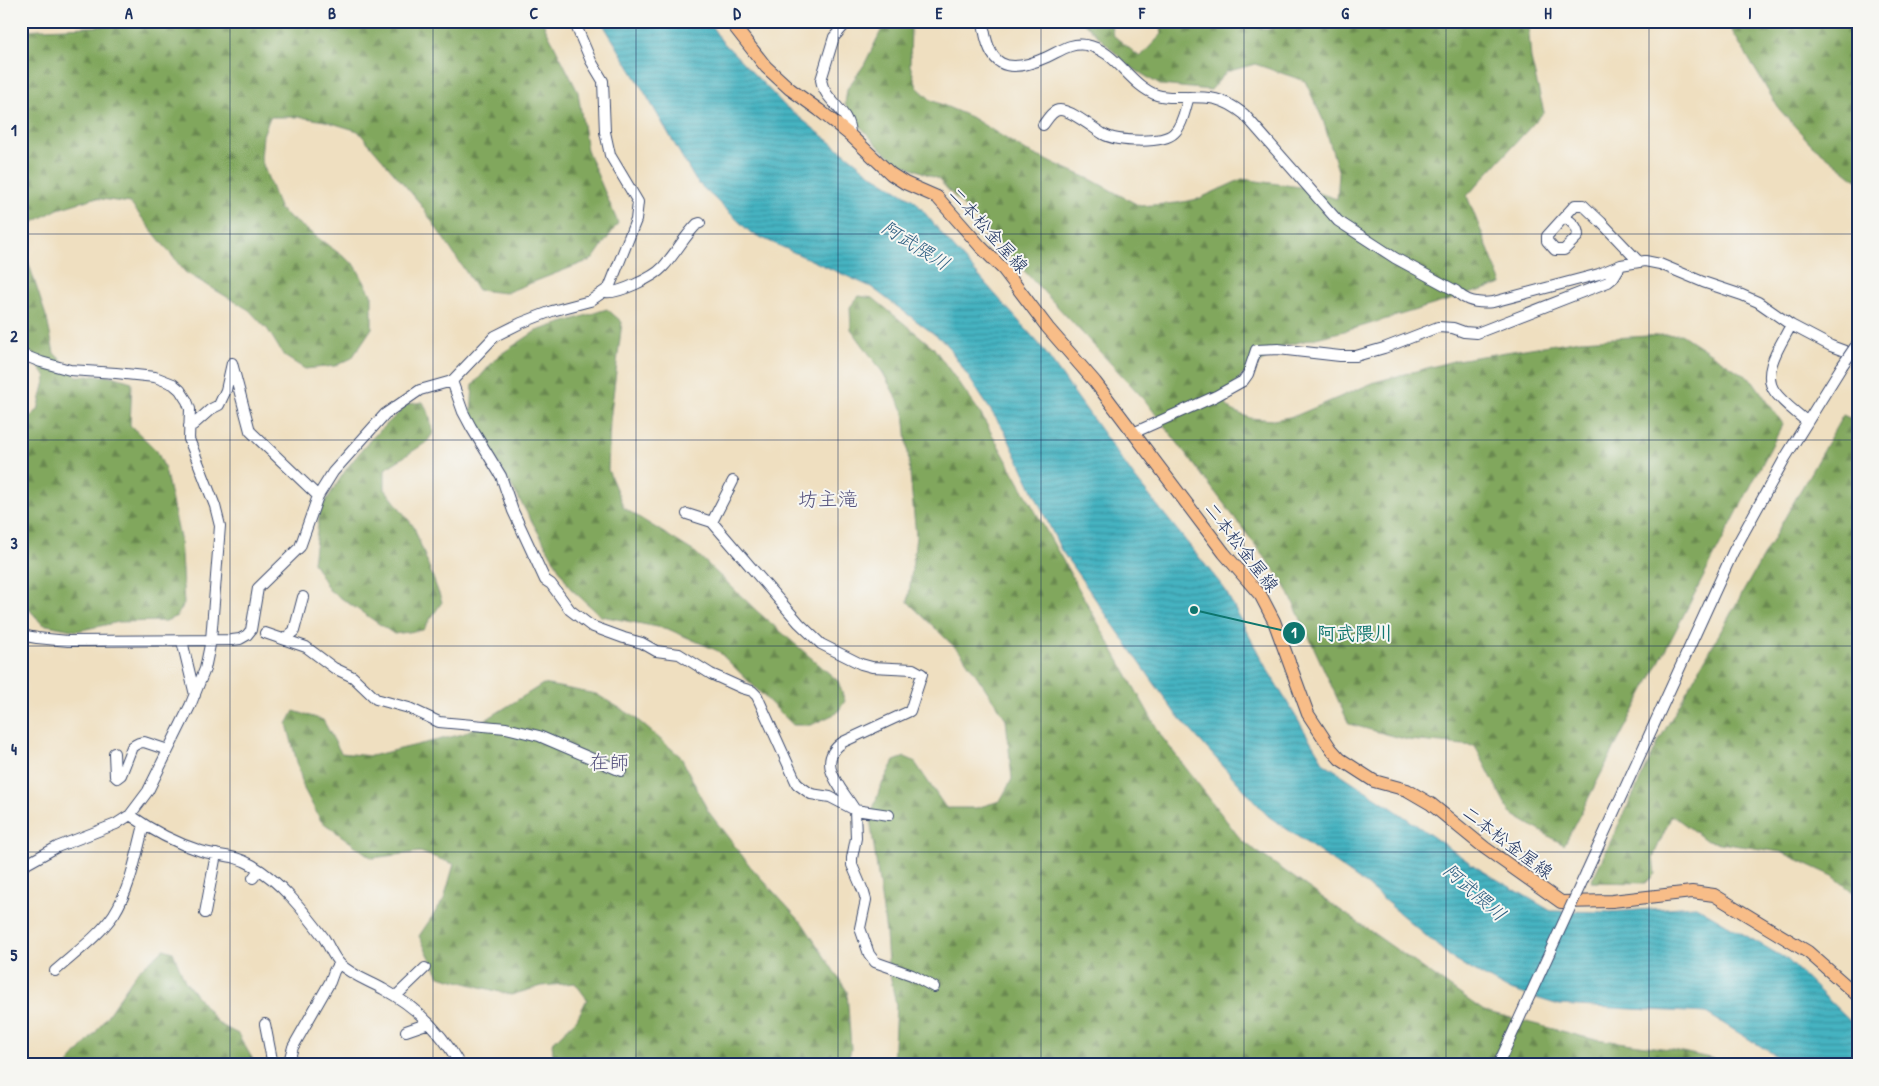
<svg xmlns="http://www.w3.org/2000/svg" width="1879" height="1086" font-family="'Patrick Hand','Klee One',sans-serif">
  <defs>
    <pattern id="forest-firs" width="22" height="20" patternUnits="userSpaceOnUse" patternTransform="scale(1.25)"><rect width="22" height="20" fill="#81a75d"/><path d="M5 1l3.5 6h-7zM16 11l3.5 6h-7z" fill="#698850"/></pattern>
    <pattern id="water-rules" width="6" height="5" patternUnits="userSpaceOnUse" patternTransform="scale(1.25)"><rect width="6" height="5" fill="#45b3c1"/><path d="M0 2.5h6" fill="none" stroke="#3992a0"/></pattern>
  </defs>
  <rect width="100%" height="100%" fill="#f6f6f2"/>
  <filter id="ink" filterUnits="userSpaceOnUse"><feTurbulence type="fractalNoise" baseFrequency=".02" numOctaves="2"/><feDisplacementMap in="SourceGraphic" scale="10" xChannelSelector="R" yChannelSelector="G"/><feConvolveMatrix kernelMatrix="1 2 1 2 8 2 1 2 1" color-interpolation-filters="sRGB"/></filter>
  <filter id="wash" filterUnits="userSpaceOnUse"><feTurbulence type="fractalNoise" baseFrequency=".0096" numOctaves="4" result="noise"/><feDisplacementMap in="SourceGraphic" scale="20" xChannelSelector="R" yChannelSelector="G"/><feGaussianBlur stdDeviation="1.12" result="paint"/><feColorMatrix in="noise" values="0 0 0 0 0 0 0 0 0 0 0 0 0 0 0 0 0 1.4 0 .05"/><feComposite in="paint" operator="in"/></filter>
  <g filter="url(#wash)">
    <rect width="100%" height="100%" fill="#efdfc0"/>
    <!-- forest -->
    <path fill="url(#forest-firs)" stroke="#4e6b5e" d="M147,21H542L578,92L587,150L618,223L593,259L505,293L478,290L419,202L358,131L325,121L300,117H270L263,135L261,159L280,210L355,265L372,296V328L352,358L335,366L305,369L284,356L268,330L249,310L185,272L130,203L94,198L58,209L32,223L24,249L47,319L54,353L77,376H112L132,382L130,425L157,451L165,469L180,538L184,604L177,616L166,621L119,622L77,631L42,624L21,600V424L38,410L46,377L37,365L21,348V30L131,25Z
      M886,21H910L911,24L910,65L917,87L931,100L971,117L1026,151L1092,180L1140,206L1177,203L1198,199L1242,179L1300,187L1337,199L1339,174L1323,120L1305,81L1255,64L1226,72L1211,90L1160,85L1129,66L1082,21H1110L1113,35L1140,57L1162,34L1159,26L1155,21H1248C1265,33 1270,31 1287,21H1528L1531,59L1544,112L1467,196L1502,284L1360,327L1284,346L1241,376L1229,393L1226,405L1233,411L1250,418L1273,420L1295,416L1375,382L1457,360L1580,340L1681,334L1753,381L1783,424L1564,845L1510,813L1475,746L1408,740L1349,724L1287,589L1279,576L1144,399L938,179L896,161L879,147L859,125L845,104L847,89L864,65Z
      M1726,21H1858V181L1812,145L1779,109Z
      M859,296L873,298L933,347L979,411L1162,737L1242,841L1484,1011L1588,1038L1669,1049L1741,1065H893L896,1005L888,964L886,933L870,818L880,788L894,761L905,757L914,761L946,808H976L1000,801L1012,779L1006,719L962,654L908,602L916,536L904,412L883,373L851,329L850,307Z
      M607,309L622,322L610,421L608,470L624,508L696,553L758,612L838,681L845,701L837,713L811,725H793L718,651L668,629L601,616L570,588L471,415L473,385L498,356L536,331Z
      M423,402L429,414L433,433L427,442L385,469V489L414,527L442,602L423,630L394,634L329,590L313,562L320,510L347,468L370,440L408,404Z
      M1843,415L1858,422V896L1833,876L1781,852L1707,841L1672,815L1653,857L1655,874L1646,883L1591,882L1661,737Z
      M543,684L596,694L633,716L681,757L708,811L750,866L803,924L847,991L851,1049L847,1065H554L552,1043L577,1019L587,999L575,983L542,986L511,995L439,976L419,936L444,899L454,864L420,852L372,858L321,821L304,789L287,724L294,711L323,720L341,753L371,756L463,734Z
      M164,949L173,952L185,981L219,1024L238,1034L256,1065H67L96,1032L137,972Z"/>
    <!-- water -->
    <path fill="url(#water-rules)" stroke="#307190" d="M601,21H708L721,40L785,106L871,174L915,201L947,240L1040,345L1135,478L1224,588L1264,664L1324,763L1392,808L1476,867L1551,911L1611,912L1695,906L1788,960L1858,1029V1065H1784L1775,1055L1706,1013L1559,1005L1507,989L1454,960L1368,886L1268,816L1175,713L1061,550L1005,432L946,343L871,287L751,233L696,181L638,81Z"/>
  </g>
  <g filter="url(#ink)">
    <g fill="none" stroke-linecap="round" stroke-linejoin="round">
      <!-- minor casing -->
      <g stroke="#3b496d" stroke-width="12">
        <path id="minor" d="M848,21L834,37L821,80C825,103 850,109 850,135
          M983,21C988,66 1005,76 1047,57C1060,51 1072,42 1086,45C1116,50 1129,85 1157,95C1166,98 1175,97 1184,97C1211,97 1222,97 1244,114L1338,221L1395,258L1456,291C1466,302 1478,304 1493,302L1599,274L1621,265L1645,261L1660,264L1703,282L1742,295L1758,302L1791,325L1831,346L1858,356
          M1043,125C1047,120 1052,110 1060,110C1071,110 1093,128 1103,134C1117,142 1163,144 1174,133C1183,125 1185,108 1189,97
          M1565,217C1572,223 1578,226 1578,236L1564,250H1555L1547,241V236L1575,205H1583L1601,222L1639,262
          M604,292C617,295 654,277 663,267C676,253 684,237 697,224L700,223
          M1791,325C1782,343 1760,372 1775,392C1783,403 1796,412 1807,422
          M21,354L41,362L70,370L116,373L155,377L173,384L180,390L187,401L190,409L189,439L215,506L220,526L211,640L205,669L190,706L148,791L130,815L116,824L57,847L21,867
          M232,363L250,431L318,496
          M452,381L463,412L471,427L501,476L513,511L545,580L551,584L570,610L591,626L624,638L642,643L656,651L679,654L711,674L742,688L752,691L757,696L797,784L811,794L830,797L855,810L856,838L852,858V865L864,893L866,900L860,928L869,954L875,962L912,975L934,987
          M189,426L193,425L211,409L219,405L226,390L232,363
          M1133,433L1216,396L1243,381L1248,374L1256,350L1278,349L1340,356H1356L1384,348L1438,327L1453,328L1464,332L1477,333L1608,282L1613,278L1621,265
          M687,514L712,522L799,623L821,644L861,664L872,667L913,669L922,674L910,711L843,742C813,763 843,789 855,810L889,815
          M712,522L733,481
          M265,633L306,647L334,668L353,677L376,699L409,708L439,722L506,728L539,736L621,771
          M21,635L37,638L68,641L232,640L240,639L247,635L251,630L258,588L300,547L318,496L333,472L385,414L420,390L452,381L495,336L521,323L552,311L590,301L609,288L636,220L638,202L610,155L605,132L603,81L591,61L574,21
          M284,639L294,631L303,597
          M182,641L195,695
          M114,753L115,776L117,778L121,775L132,747C136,744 139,742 144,742L168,750
          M130,815C151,830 176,843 201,851C221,857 233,854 252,865C281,882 304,911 324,938C329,946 333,957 340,964C351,975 369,981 383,989C417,1007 441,1031 460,1065
          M21,823V838
          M1586,873L1733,552L1785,458L1842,366
          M253,878L259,870
          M205,913L216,854
          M55,971C74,954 100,935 114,914C131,887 136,855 144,825
          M396,996L425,968
          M265,1024L273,1065
          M406,1031L429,1023
          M288,1065L293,1047L330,982L334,971L339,963"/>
      </g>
      <!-- major casing -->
      <g stroke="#3b496d" stroke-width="14">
        <path id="major" d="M730,21L766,67L790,89L819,110L850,135L891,174L905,183L937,197L980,246L1004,270L1048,328L1095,382L1224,553L1261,596L1274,621L1308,714L1331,749L1340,759L1374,781L1407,790L1431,804L1485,848L1561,902L1612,901L1692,892L1714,895L1808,952L1858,996"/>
      </g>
      <!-- minor -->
      <use href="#minor" stroke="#fff" stroke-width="10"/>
      <!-- major -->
      <use href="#major" stroke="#f8bd88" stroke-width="12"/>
      <!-- minor-bridge casing -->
      <g stroke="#3b496d" stroke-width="12" stroke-linecap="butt">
        <path id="minor-bridge" d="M1842,366L1857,344
          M1498,1065L1586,873"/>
      </g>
      <!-- minor-bridge -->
      <use href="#minor-bridge" stroke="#fff" stroke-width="10"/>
    </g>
  </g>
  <!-- grid -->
  <path fill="none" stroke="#1b2f5e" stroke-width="1" stroke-opacity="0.55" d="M230,21V1065M433,21V1065M636,21V1065M838,21V1065M1041,21V1065M1244,21V1065M1446,21V1065M1649,21V1065M21,234H1858M21,440H1858M21,646H1858M21,852H1858"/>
  <g text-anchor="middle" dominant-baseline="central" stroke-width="4" stroke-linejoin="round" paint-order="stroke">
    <!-- street labels -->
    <g font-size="18" fill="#1b2f5e" stroke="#f6f6f2">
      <text transform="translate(989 230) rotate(48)">二本松金屋線</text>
      <text transform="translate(1242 547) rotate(52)">二本松金屋線</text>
      <text transform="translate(1508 842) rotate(37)">二本松金屋線</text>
    </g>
    <!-- water labels -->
    <g font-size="19" font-style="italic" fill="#2a5d81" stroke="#f6f6f2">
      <text transform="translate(916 245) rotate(32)">阿武隈川</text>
      <text transform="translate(1475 892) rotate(41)">阿武隈川</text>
    </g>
    <!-- quarter labels -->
    <g font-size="20" fill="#57547f" stroke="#f6f6f2">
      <text x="828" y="498">坊主滝</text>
      <text x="609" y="761">在師</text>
    </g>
  </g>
  <!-- callouts -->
  <path fill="none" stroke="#0f766e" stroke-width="2" d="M1194 610L1294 633"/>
  <g fill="#0f766e" stroke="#f6f6f2" stroke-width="2">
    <circle cx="1194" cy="610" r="5"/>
    <circle cx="1294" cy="633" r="12"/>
  </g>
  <g font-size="15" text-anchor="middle" font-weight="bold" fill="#fff">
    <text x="1294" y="638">1</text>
  </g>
  <g font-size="19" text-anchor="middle" font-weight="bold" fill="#0f766e" stroke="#f6f6f2" stroke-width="4" stroke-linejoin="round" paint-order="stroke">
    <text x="1355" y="640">阿武隈川</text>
  </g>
  <!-- margin -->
  <rect width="1879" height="1086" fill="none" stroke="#f6f6f2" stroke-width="55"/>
  <rect x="28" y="28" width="1824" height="1030" fill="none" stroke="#1b2f5e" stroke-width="2"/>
  <g font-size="16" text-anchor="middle" font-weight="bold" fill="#1b2f5e">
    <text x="129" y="19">A</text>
    <text x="332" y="19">B</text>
    <text x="534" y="19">C</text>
    <text x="737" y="19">D</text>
    <text x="939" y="19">E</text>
    <text x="1142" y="19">F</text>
    <text x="1345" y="19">G</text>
    <text x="1548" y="19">H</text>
    <text x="1750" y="19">I</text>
    <text x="14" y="136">1</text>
    <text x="14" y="342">2</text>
    <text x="14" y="549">3</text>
    <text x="14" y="755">4</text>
    <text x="14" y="961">5</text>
  </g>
</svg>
